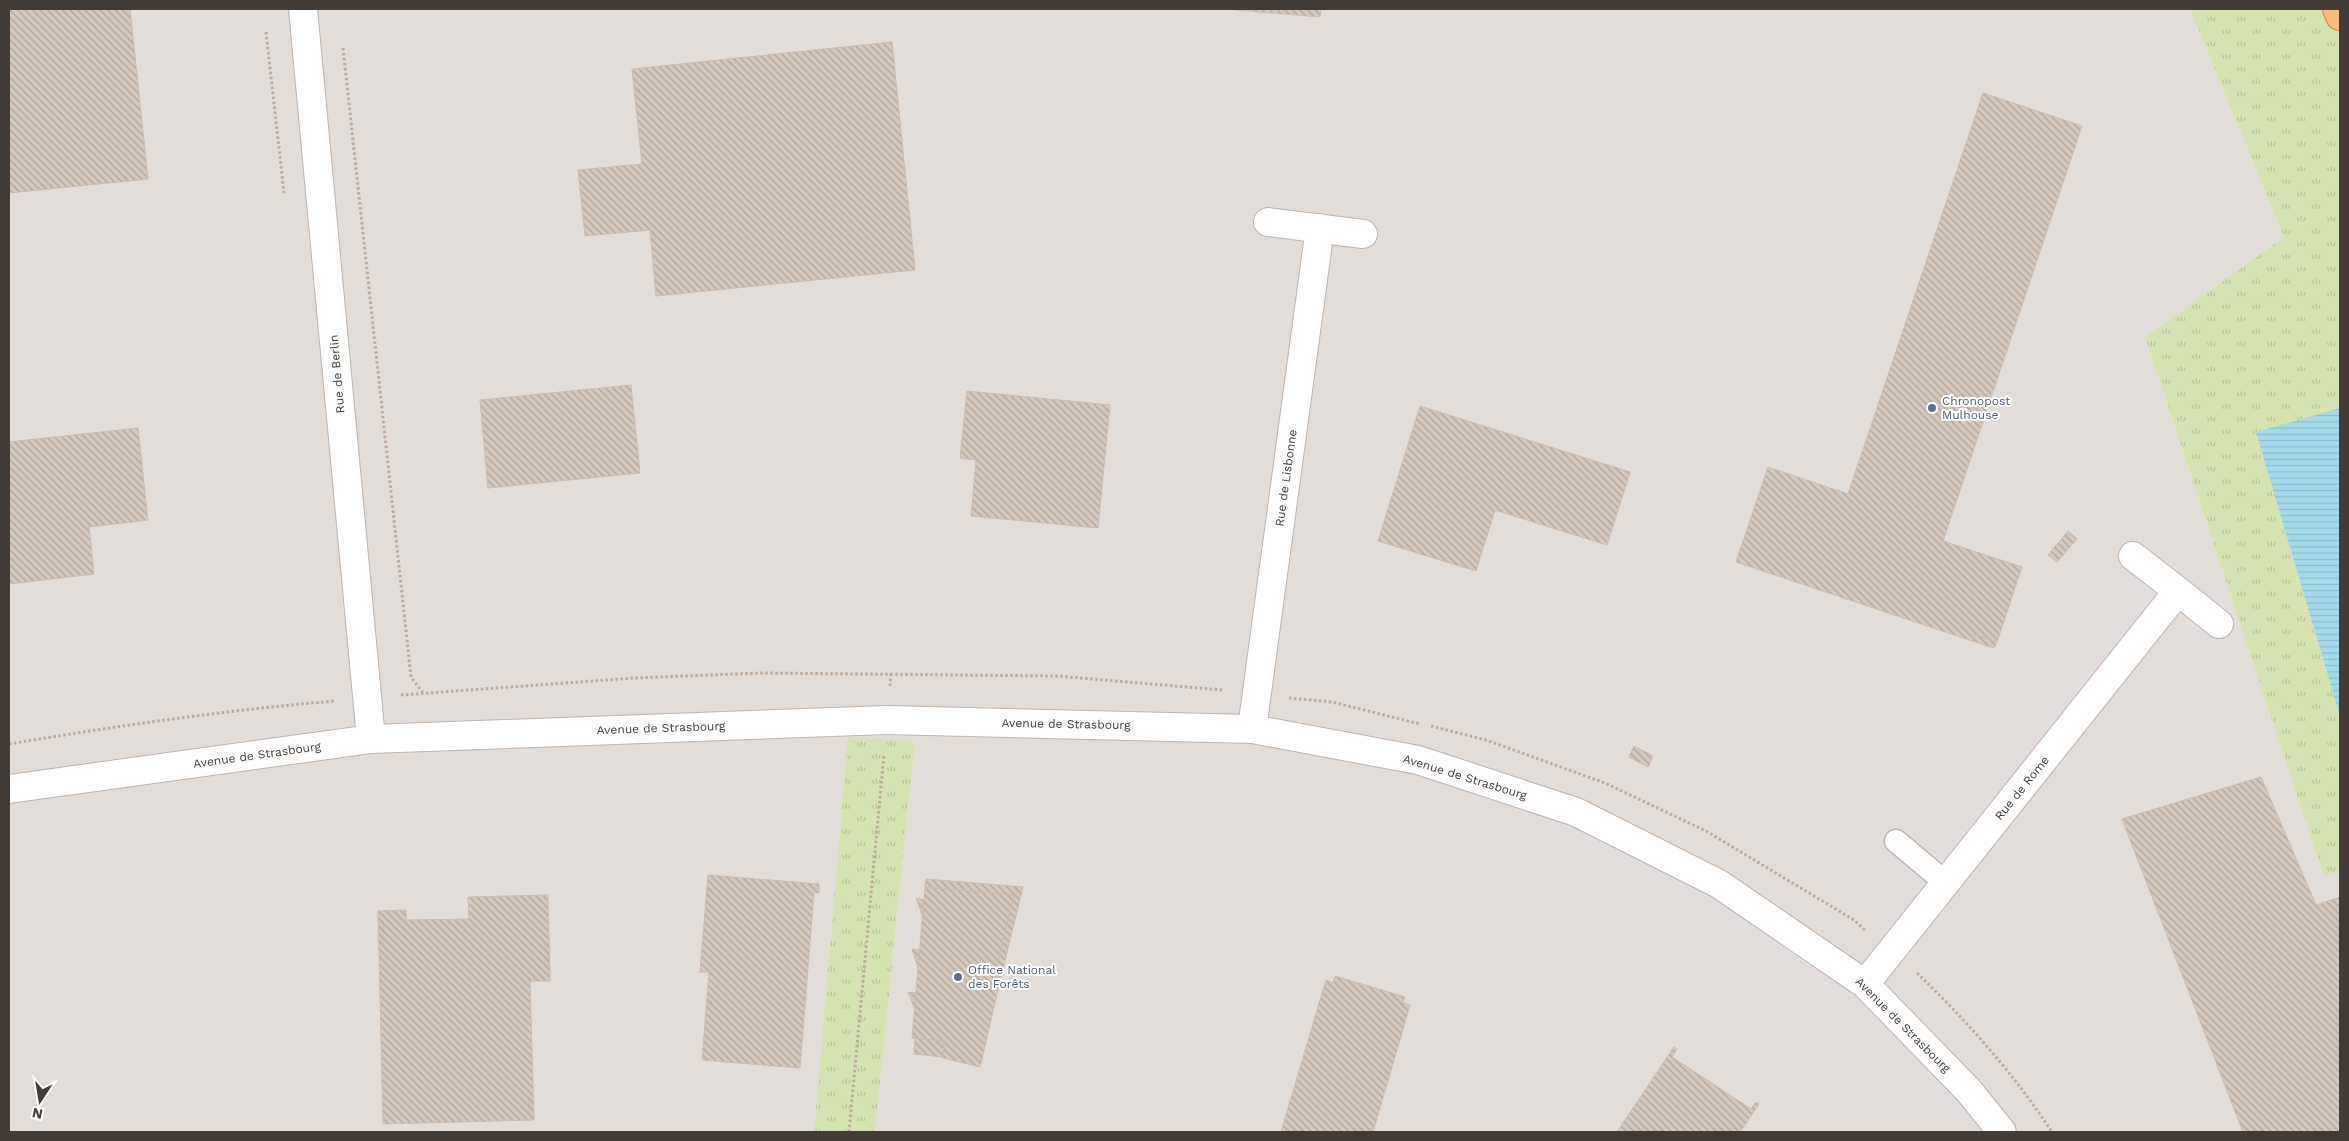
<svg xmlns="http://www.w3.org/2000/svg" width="2349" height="1141" font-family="'Work Sans',sans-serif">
  <defs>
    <pattern id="grass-tufts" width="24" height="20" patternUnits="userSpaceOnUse" patternTransform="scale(1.25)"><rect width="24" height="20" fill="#d5e3b0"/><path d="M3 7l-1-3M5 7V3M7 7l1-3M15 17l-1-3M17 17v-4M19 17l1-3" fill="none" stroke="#b8c498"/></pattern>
    <pattern id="water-rules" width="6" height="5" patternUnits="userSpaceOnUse" patternTransform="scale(1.25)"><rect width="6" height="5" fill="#a4dbeb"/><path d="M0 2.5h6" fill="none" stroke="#8ebdca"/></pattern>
    <pattern id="building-back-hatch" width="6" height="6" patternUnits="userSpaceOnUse" patternTransform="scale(1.25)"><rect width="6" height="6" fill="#d5c8be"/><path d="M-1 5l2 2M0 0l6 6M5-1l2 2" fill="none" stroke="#aea49b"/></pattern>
  </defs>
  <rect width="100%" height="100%" fill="#f1ebe5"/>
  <!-- industrial -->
  <path fill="#e3ddda" d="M9,9H2190L2284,237L2145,337L2324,875L2340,870V1132H875L915,742L849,737L814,1132H9Z"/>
  <!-- grass -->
  <path fill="url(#grass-tufts)" d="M2190,9H2340V870L2324,876L2145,337L2284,237Z
    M848,737L915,741L875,1132H814Z"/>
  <!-- water -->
  <path fill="url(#water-rules)" d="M2340,408V716L2256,432Z"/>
  <!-- building -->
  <path fill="url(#building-back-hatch)" stroke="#ccbbaf" d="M9,9H130L148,179L9,193Z
    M1226,9H1321L1320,17Z
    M892,42L915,270L656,296L650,230L585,236L578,170L642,164L632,69Z
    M1983,93L2082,126L1943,541L2022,567L1997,642L1974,634L1972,641L1736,562L1768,467L1848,494Z
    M631,385L640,473L488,488L480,400Z
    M967,391L1110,405L1098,528L971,516L976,460L960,458Z
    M1420,406L1630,472L1607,545L1495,510L1476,571L1378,541Z
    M138,428L148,520L89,527L94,574L9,584V442Z
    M2068,531L2077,539L2057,562L2048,555Z
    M1974,634L1997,642L1994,648L1972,641Z
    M1634,746L1653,756L1648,767L1629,757Z
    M2261,777L2316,905L2340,897V1132H2243L2122,819Z
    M708,875L819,884V893L814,892L800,1068L702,1060L709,972H700Z
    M926,879L1023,887L1001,977L994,976L1014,895L925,887Z
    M925,887L1014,895L994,976L1001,977L980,1067L943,1058L944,1041L912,1038Z
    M548,895L550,981H530L534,1120L383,1124L378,911L406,910V920L469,919L468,897Z
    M916,898L924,900L923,917Z
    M912,949L920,950L918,968Z
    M1335,976L1405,997L1403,1003L1410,1005L1373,1132H1281L1326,980L1333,983Z
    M908,992L916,993L915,1010Z
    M915,1038L944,1041L943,1057L914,1054Z
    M1674,1047L1677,1049L1672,1057L1751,1109L1756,1102L1759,1104L1740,1132H1617Z"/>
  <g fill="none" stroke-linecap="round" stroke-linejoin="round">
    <!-- service casing -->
    <g stroke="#bfb4ab" stroke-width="25">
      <path id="service" d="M1896,841L1946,883"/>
    </g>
    <!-- minor casing -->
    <g stroke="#bfb4ab" stroke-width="30">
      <path id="minor" d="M303,9L371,739
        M1268,222L1363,234
        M2133,556L2178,591
        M1252,729L1320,228
        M9,789L371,739L887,720L1252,729L1418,760L1576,812L1719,884L1865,984L1969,1091L2002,1132
        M1865,984L2178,591L2219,624"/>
    </g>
    <!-- trunk casing -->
    <g stroke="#d2803d" stroke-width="30">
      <path id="trunk" d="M2337,9L2340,16"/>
    </g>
    <!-- path -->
    <path stroke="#bdaa9a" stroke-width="3" stroke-dasharray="2.5 2.5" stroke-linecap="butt" d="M266,32L284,193
      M343,48L411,677L423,693
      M890,686L891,673
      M401,695L634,678L761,673L1056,676L1223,690
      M1289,698L1332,702L1420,724
      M1431,726L1486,740L1605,783L1706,831L1854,920L1866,931
      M9,744C117,726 226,710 335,701
      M1917,973C1967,1021 2014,1074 2052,1132
      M849,1132L884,754"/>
    <!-- service -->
    <use href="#service" stroke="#fff" stroke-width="22"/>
    <!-- minor -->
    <use href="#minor" stroke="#fff" stroke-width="28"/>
    <!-- trunk -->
    <use href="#trunk" stroke="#f6bc82" stroke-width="28"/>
  </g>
  <!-- markers -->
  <g fill="#5c6f8a" stroke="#fff" stroke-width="2">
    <circle cx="1932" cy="408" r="5"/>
    <circle cx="958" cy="977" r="5"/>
  </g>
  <g text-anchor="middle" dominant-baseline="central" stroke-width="4" stroke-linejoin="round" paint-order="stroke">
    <!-- street labels -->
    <g font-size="12" fill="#433b35" stroke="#fff">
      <text transform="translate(337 374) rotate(-95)">Rue de Berlin</text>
      <text transform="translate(1286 478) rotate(-82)">Rue de Lisbonne</text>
      <text transform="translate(1066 724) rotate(1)">Avenue de Strasbourg</text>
      <text transform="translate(661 728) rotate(-2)">Avenue de Strasbourg</text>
      <text transform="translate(257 755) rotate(-8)">Avenue de Strasbourg</text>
      <text transform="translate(1465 777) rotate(17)">Avenue de Strasbourg</text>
      <text transform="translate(2022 788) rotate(-51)">Rue de Rome</text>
      <text transform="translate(1903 1025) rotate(45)">Avenue de Strasbourg</text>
    </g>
    <!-- service labels -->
    <g font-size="12" fill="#4e5e75" stroke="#fff" text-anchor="start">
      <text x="1942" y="401">Chronopost<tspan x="1942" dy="14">Mulhouse</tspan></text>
      <text x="968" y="970">Office National<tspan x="968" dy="14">des Forêts</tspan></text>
    </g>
  </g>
  <!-- border -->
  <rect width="2349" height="1141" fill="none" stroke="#433b35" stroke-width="20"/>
  <!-- north arrow -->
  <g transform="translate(40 1101) rotate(192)" stroke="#ffffff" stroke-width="4" paint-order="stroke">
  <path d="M0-4L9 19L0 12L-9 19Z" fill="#433b35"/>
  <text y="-8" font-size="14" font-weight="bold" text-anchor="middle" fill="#433b35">N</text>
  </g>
</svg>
